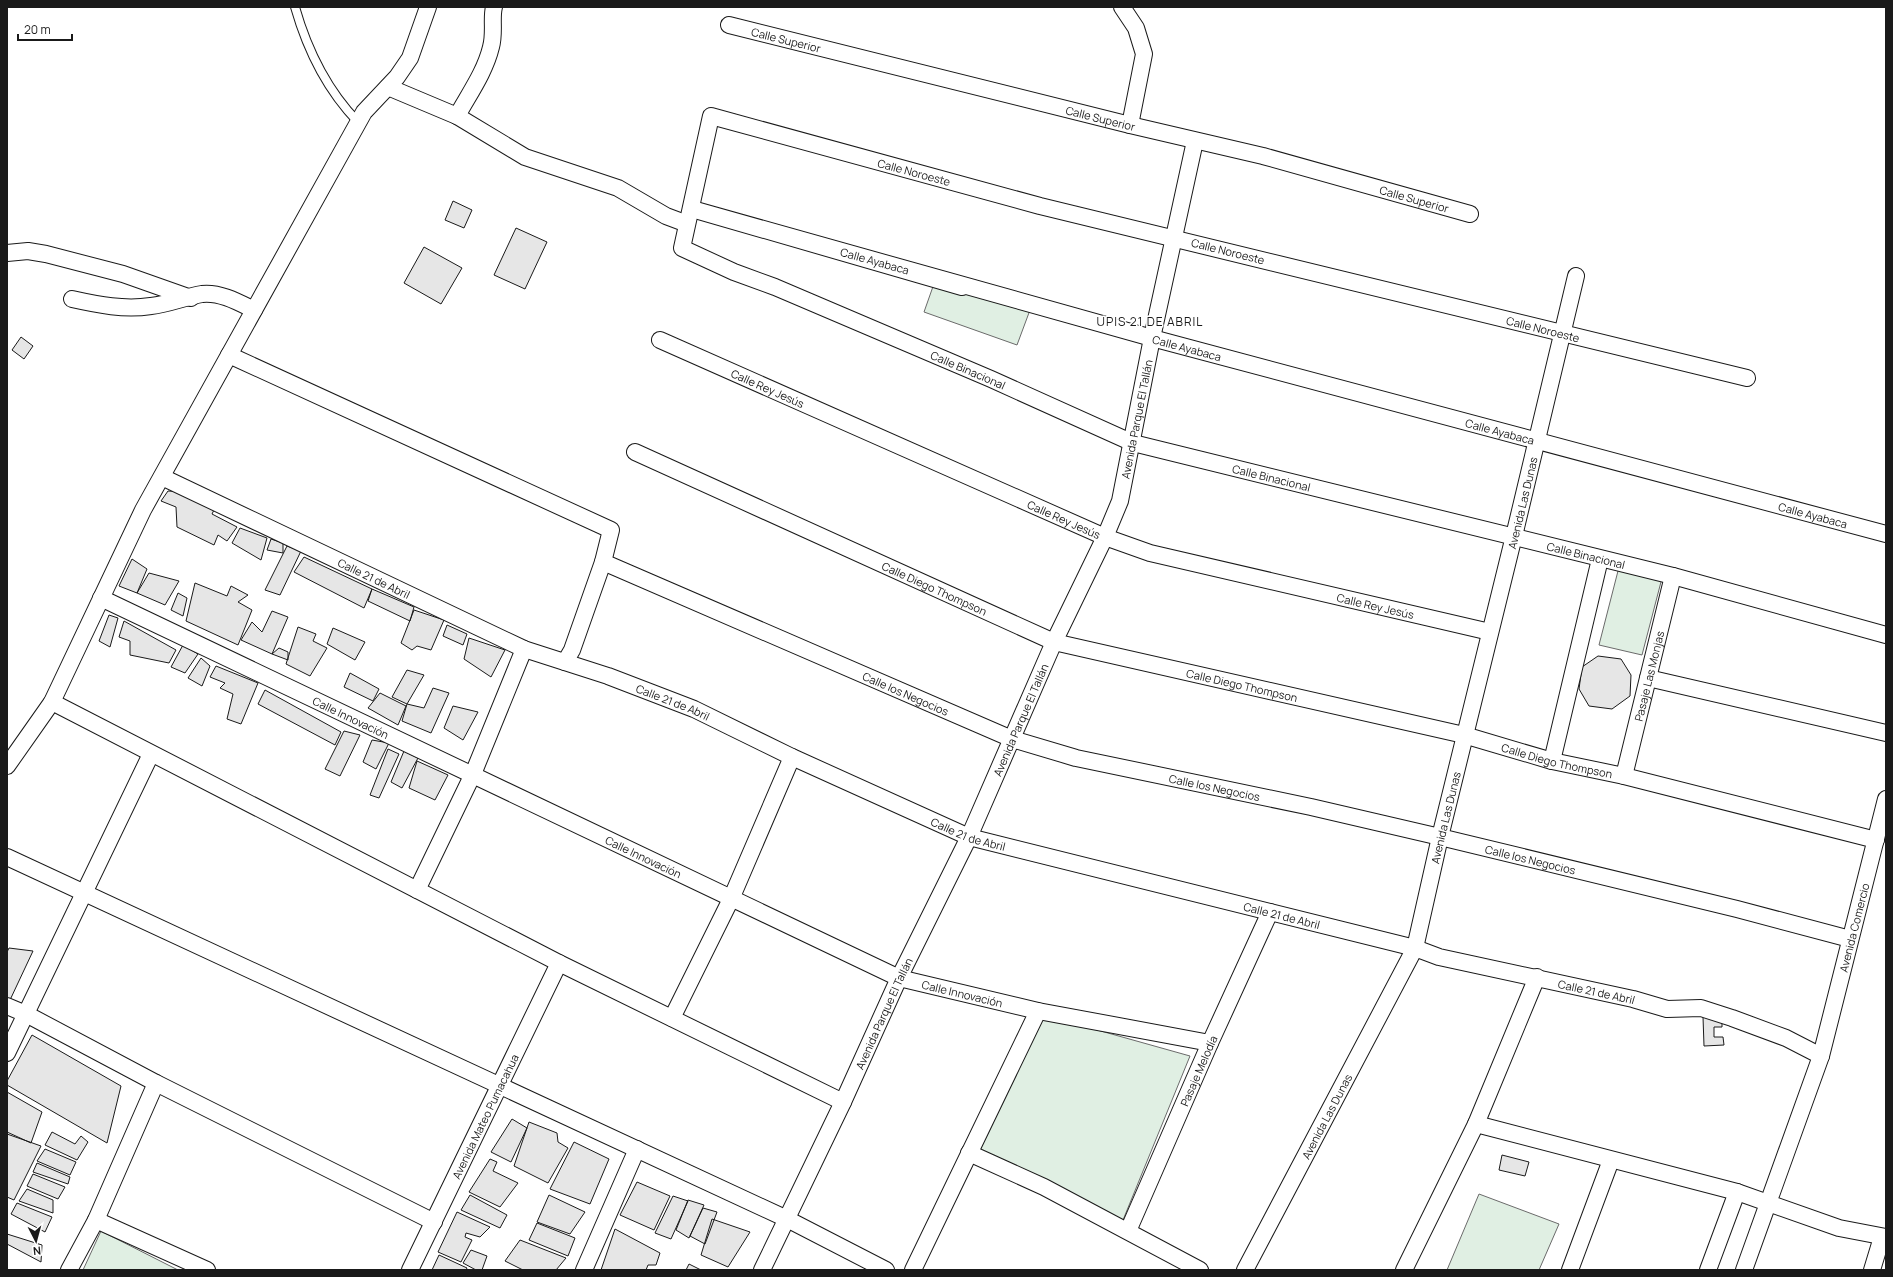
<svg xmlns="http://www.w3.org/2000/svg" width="1893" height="1277" font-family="Manrope,sans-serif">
  <rect width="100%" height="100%" fill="#fff"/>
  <!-- green -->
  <path fill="#e0efe3" stroke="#6a6a6a" d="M936,278L1030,310L1017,345L924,312Z
    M1619,567L1662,578L1642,655L1599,645Z
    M1033,1012L1190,1056L1123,1220L978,1150Z
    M1479,1194L1559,1224L1539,1270H1447Z
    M101,1231L178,1270H83Z"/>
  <!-- building -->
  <path fill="#e6e6e6" stroke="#1a1a1a" d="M453,201L472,210L464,228L445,220Z
    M516,228L547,242L525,289L494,275Z
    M424,247L462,268L441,304L404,283Z
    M21,337L33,346L24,359L12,350Z
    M168,491L186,492L216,506L212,514L237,527L227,541L218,535L214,545L177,527L176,507L161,501Z
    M240,528L267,538L261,560L232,543Z
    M271,539L283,543V553L267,550Z
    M287,546L301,551L280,595L265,590Z
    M304,557L372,589L364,608L294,572Z
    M132,559L147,569L137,593L119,586Z
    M149,573L179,581L165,605L137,593Z
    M195,583L227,596L231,586L248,595L238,602L252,610L238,645L186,621Z
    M372,589L414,607L410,621L368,601Z
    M178,593L187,598L183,616L171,610Z
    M414,610L444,620L431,650L417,646L412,650L401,643Z
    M272,611L288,617L272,654L241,640L252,622L262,632Z
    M109,615L118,618L110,647L99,641Z
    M124,621L176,650L169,663L130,655V641L119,637Z
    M447,625L467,634L463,645L443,636Z
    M298,627L316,634L313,641L327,648L310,676L286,664Z
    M333,628L365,642L355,660L327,644Z
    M469,638L505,650L491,677L464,659Z
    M183,645L198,654L185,673L171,667Z
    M279,648L288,652V660L272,654Z
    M1598,656L1621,659L1631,675L1630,696L1612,709L1589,706L1579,689L1582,667Z
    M201,658L210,666L202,686L188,678Z
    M216,666L258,683L241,724L227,719L233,694L220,688L225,683L210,677Z
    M407,670L424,675L407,704L392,697Z
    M350,673L379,689L373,701L344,687Z
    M433,688L449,693L431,733L402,721L407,704L424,708Z
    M265,690L341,732L335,745L258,704Z
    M380,693L406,706L398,725L368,708Z
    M453,706L478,712L463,740L444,728Z
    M344,731L360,735L340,776L325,769Z
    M372,740L389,743L376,769L363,762Z
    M388,749L399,754L379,798L370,795Z
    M404,751L418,758L402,788L391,782Z
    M417,761L448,775L435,800L409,788Z
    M9,948L33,951L10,1000L7,999V952Z
    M1703,1017H1722V1027H1714V1037H1723L1724,1045L1704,1046Z
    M32,1035L121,1086L107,1143L7,1085V1081Z
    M7,1092L42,1112L31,1143L7,1132Z
    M512,1119L527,1128L511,1162L491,1152Z
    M529,1122L557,1133L558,1142L568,1148L548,1183L514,1166Z
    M52,1132L75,1144L81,1136L88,1142L77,1160L45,1145Z
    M7,1134L41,1146L14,1200L7,1197Z
    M574,1142L609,1159L590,1204L550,1189Z
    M45,1149L76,1162L70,1175L37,1161Z
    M1502,1155L1529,1162L1525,1176L1499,1170Z
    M490,1159L497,1162L493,1171L518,1183L500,1207L469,1192Z
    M37,1163L70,1177L68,1184L33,1172Z
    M33,1174L65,1187L58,1199L27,1186Z
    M637,1182L670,1196L654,1230L620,1215Z
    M27,1189L53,1200V1213L19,1201Z
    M470,1195L507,1215L500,1228L461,1210Z
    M549,1195L585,1212L570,1234L537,1222Z
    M673,1196L688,1201L671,1239L655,1233Z
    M688,1200L704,1205L689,1238L676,1230Z
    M17,1203L52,1217L45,1232L11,1214Z
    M703,1208L717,1212L705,1244L690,1236Z
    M457,1212L490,1227L480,1237L466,1233L465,1237L472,1240L461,1262L438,1252Z
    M712,1219L750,1232L728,1267L701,1255Z
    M537,1223L575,1238L568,1256L529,1240Z
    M615,1229L660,1253L656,1265H648L646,1270H601Z
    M7,1234L42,1245L41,1262L7,1244Z
    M520,1240L566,1258L556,1270H523L505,1261Z
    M471,1250L487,1256L482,1270H476L463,1263Z
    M439,1255L467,1268L466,1270H432Z
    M689,1264L701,1270H686Z"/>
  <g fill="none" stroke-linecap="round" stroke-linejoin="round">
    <!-- lane casing -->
    <g stroke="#1a1a1a" stroke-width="10">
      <path id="lane" d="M295,7C307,49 327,90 358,122"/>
    </g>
    <!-- street casing -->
    <g stroke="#1a1a1a" stroke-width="18">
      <g id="street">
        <path d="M1122,7L1136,28L1144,54L1130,125"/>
        <path id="s1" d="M729,25L1130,125L1263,156L1470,214"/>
        <path d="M388,87L457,116L525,157L618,188L666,216L682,222"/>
        <path d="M457,116C469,94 485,72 491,47C495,33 491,18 494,7"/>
        <path d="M7,253L28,251L46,254L123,274L191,298"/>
        <path id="s2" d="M962,287L692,209L1152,338L1886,534"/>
        <path d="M72,299C99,305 124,310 151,306C169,304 185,297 202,294C220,292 238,302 254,310"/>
        <path id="s3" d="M660,340L1105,537L1150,553L1490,632"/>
        <path d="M229,355L611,530L603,562L572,650L565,662"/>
        <path id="s4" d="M1747,378L1040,206L711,116L682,248L734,272L775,287L991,379L1133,443L1673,576L1886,635"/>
        <path id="s5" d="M635,452L1054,642L1464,735L1552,761L1624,776L1876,840"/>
        <path id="s6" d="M162,477L524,649L608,676L694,709L792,757L969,837L1415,948L1439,957L1633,999L1667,1009L1701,1008L1732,1018L1786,1038L1821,1056"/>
        <path id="s7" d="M603,562L1012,739L1076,758L1311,807L1440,837L1737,909L1850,939"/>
        <path id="s8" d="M101,598L899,978L1038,1011L1210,1043"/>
        <path d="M1648,678L1886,733"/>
        <path d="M52,702L559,963L843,1102"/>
        <path d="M1552,761L1600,559"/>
        <path d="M7,766L52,702L143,510L364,112L397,77L410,58L428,7"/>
        <path id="s9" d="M1624,776L1673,576"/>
        <path d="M7,857L787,1219L886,1270"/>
        <path d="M417,890L473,774L524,649"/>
        <path d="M7,1006L26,1014L156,1083L434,1222"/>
        <path d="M672,1018L731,899L792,757"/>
        <path d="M7,1053L151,754"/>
        <path d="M1476,1124L1737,1192L1839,1228L1886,1237"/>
        <path d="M969,1153L1044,1187L1200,1270"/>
        <path d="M96,1220L207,1270"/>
        <path id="s10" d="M1128,1231L1210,1043L1270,912"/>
        <path d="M69,1270L96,1220L156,1083"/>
        <path id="s11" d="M410,1270L559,963"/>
        <path d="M584,1270L637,1149"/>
        <path id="s12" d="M762,1270L843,1102L899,978L969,837L1054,642L1105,537L1120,501L1152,338L1195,141"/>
        <path d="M913,1270L1038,1011"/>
        <path id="s13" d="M1245,1270L1415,948L1440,837L1514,536L1576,276"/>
        <path d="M1404,1270L1476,1124L1537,977"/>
        <path d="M1570,1270L1611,1160"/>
        <path d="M1708,1270L1737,1192"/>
        <path id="s14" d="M1744,1270L1821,1056L1886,799"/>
        <path d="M1872,1270L1882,1237"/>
      </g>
    </g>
    <!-- lane -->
    <use href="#lane" stroke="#fff" stroke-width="8"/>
    <!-- street -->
    <use href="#street" stroke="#fff" stroke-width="16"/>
  </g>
  <g text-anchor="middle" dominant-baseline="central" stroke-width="3" stroke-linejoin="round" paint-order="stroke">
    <!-- street labels -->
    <g font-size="11" fill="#1a1a1a" stroke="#fff">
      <text stroke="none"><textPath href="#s1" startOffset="59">Calle Superior</textPath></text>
      <text stroke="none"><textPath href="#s1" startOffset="383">Calle Superior</textPath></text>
      <text transform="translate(914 172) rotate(15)">Calle Noroeste</text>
      <text stroke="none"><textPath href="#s1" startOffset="707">Calle Superior</textPath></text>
      <text transform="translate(1228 251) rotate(14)">Calle Noroeste</text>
      <text stroke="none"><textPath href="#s2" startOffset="471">Calle Ayabaca</textPath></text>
      <text transform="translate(1543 329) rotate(14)">Calle Noroeste</text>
      <text stroke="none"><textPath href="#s2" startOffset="795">Calle Ayabaca</textPath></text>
      <text stroke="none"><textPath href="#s4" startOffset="1515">Calle Binacional</textPath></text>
      <text stroke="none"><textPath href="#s3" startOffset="118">Calle Rey Jesús</textPath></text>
      <text stroke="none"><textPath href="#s12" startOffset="932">Avenida Parque El Tallán</textPath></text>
      <text stroke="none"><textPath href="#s2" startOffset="1119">Calle Ayabaca</textPath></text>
      <text stroke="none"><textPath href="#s4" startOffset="1838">Calle Binacional</textPath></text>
      <text stroke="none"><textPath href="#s13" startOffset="822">Avenida Las Dunas</textPath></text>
      <text stroke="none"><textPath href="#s2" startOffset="1443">Calle Ayabaca</textPath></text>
      <text stroke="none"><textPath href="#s3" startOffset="442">Calle Rey Jesús</textPath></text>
      <text stroke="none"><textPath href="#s4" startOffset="2162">Calle Binacional</textPath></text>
      <text stroke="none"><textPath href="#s6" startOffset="235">Calle 21 de Abril</textPath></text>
      <text stroke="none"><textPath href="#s5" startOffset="329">Calle Diego Thompson</textPath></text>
      <text stroke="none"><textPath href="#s3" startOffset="766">Calle Rey Jesús</textPath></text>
      <text stroke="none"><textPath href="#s9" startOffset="103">Pasaje Las Monjas</textPath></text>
      <text stroke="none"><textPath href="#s5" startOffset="653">Calle Diego Thompson</textPath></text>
      <text stroke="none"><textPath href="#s7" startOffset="330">Calle los Negocios</textPath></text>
      <text stroke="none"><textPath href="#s6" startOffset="559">Calle 21 de Abril</textPath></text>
      <text stroke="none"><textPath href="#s8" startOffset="277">Calle Innovación</textPath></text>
      <text stroke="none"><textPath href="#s12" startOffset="608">Avenida Parque El Tallán</textPath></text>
      <text stroke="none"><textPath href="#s5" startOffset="977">Calle Diego Thompson</textPath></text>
      <text stroke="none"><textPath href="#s7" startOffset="654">Calle los Negocios</textPath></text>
      <text stroke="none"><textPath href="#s13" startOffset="498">Avenida Las Dunas</textPath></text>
      <text stroke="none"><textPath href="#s6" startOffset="883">Calle 21 de Abril</textPath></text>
      <text stroke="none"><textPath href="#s8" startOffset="601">Calle Innovación</textPath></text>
      <text stroke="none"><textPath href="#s7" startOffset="978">Calle los Negocios</textPath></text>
      <text stroke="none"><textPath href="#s6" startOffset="1207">Calle 21 de Abril</textPath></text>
      <text stroke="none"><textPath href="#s14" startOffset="360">Avenida Comercio</textPath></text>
      <text stroke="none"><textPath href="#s6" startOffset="1531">Calle 21 de Abril</textPath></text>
      <text stroke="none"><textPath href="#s8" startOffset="949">Calle Innovación</textPath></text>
      <text stroke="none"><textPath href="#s12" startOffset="284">Avenida Parque El Tallán</textPath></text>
      <text stroke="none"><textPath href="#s10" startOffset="175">Pasaje Melodía</textPath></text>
      <text stroke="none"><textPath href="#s13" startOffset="174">Avenida Las Dunas</textPath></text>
      <text stroke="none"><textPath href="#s11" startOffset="171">Avenida Mateo Pumacahua</textPath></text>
    </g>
    <!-- neighbourhood labels -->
    <g font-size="12" letter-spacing="1" fill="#1a1a1a" stroke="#fff">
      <text x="1150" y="321">UPIS 21 DE ABRIL</text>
    </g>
  </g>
  <!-- border -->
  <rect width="1893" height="1277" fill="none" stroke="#1a1a1a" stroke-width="16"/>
  <!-- north arrow -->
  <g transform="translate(36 1241) rotate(174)" stroke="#ffffff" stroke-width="3" paint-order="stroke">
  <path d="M0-3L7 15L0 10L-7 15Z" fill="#1a1a1a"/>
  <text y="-6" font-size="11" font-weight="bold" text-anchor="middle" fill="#1a1a1a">N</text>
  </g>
  <!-- scale -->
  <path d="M18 34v6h54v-6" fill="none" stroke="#1a1a1a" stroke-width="2"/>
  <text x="24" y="34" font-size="12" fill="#1a1a1a" stroke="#ffffff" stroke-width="3" paint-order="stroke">20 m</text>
</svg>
